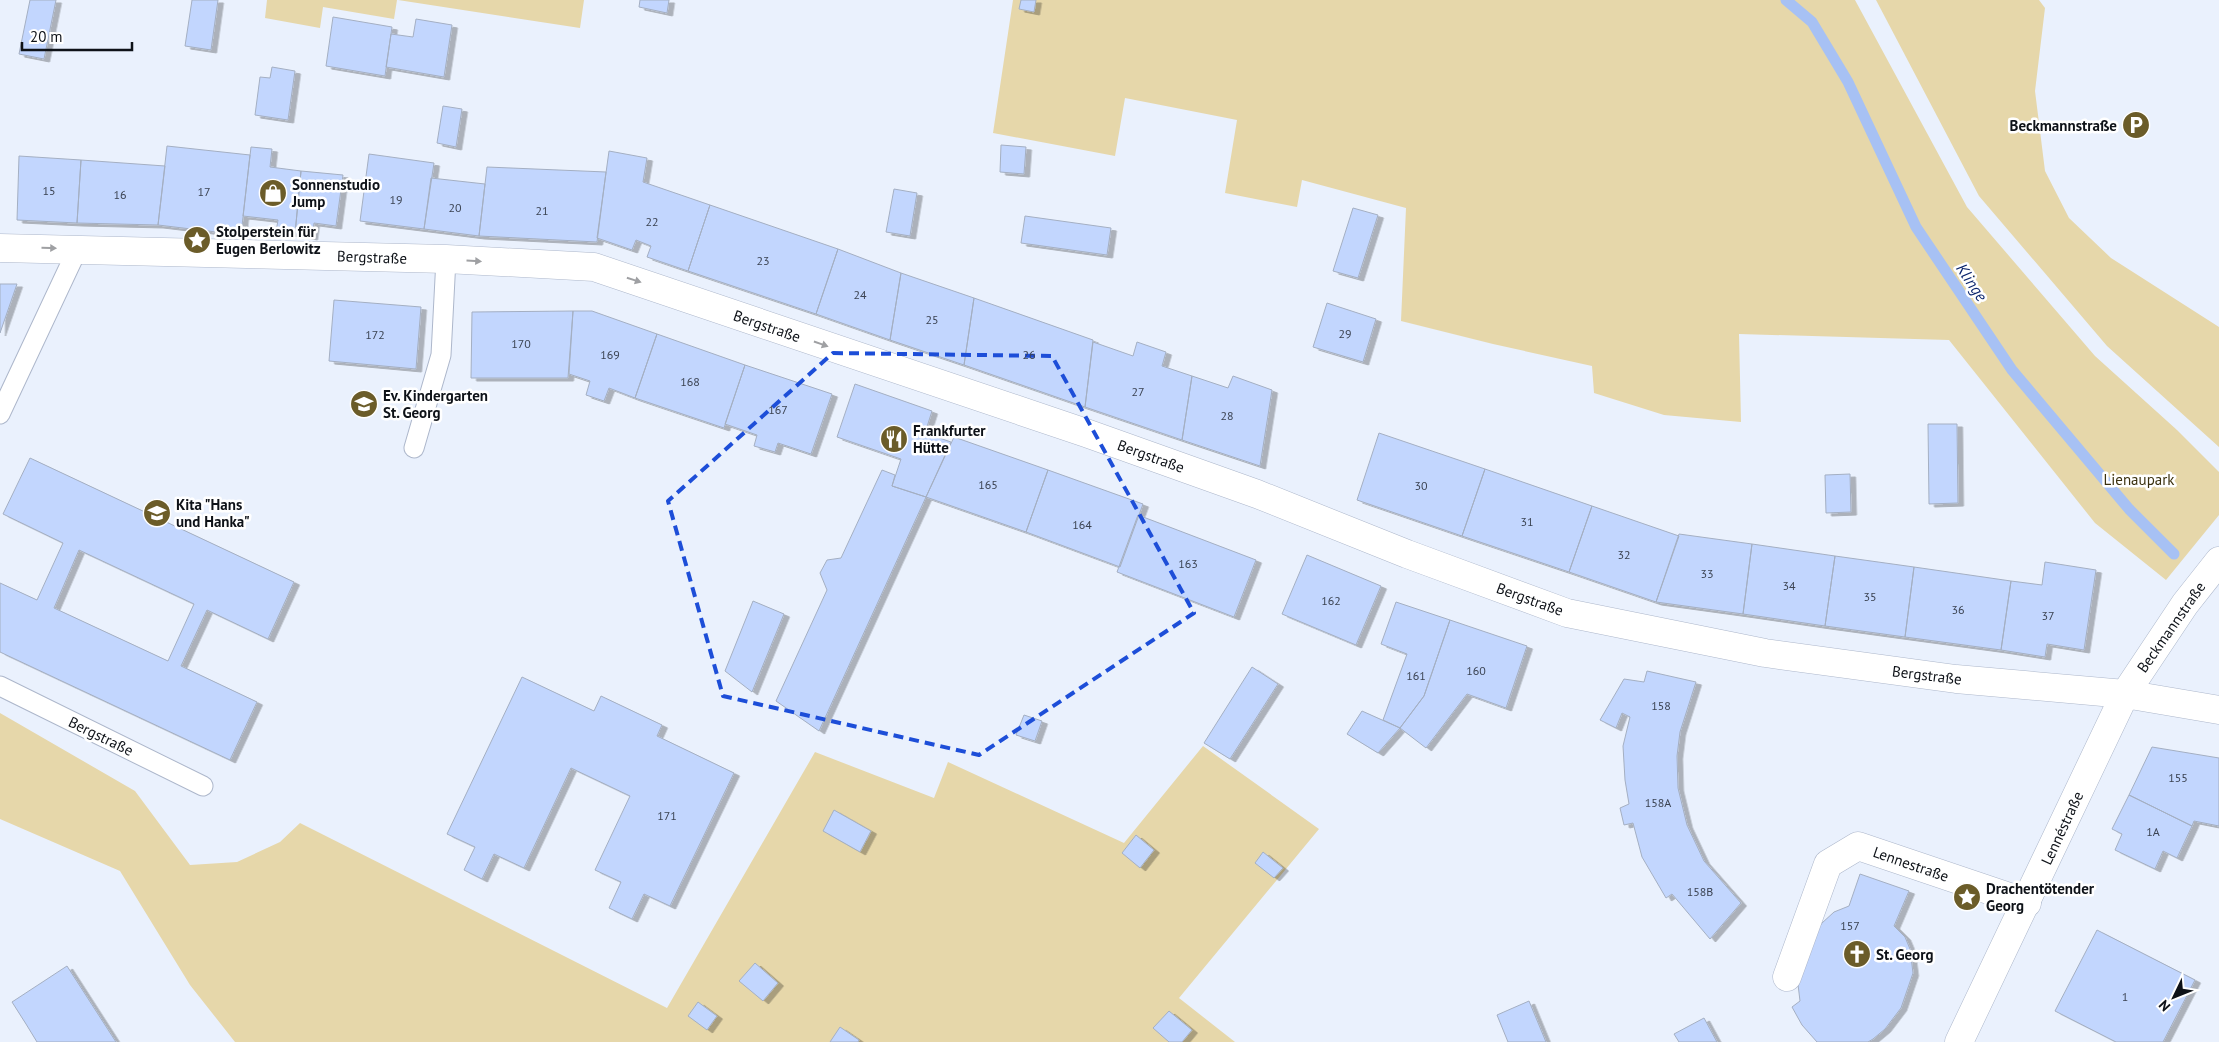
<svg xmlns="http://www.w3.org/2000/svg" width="2219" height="1042" font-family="'PT Sans',sans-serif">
  <defs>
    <filter id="shadow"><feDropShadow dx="5.5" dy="3" stdDeviation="0" flood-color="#0004"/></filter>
  </defs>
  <rect width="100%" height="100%" fill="#eaf1fd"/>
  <!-- green -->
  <path fill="#e6d7aa" d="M267,0H397L394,19L323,7L320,28L265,18Z
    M398,0H584L580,28Z
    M1013,0H1855L1967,207L2095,356L2177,430L2219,472V515L2166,580L2095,523L1949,340L1739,334L1741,422L1664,415L1594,393L1592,366L1493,344L1401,321L1406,208L1302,180L1297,207L1225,193L1237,120L1125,98L1115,156L993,133Z
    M1876,0H2039L2045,8L2035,91L2045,171L2069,218L2111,258L2219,327V447L2107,346L1979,196Z
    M0,713L135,791L190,865L237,862L280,842L300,823L667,1008L815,752L934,798L948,762L1124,843L1203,746L1319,829L1179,998L1235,1042H235L190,985L120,871L0,819Z"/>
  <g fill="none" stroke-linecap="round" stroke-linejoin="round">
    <!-- stream -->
    <path stroke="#a7c1f4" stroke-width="11" d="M1786,0L1812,22L1848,82L1916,227L2012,370L2129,509L2174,554"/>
  </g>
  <!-- building -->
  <path fill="#c2d6fe" stroke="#a4afc2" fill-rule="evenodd" filter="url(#shadow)" d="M30,0H56L44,59L19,54Z
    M192,0H218L211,50L185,46Z
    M640,0H669L667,13L639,7Z
    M1021,0H1036L1034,12L1019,9Z
    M333,17L392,27L385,76L326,66Z
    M416,19L452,25L444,77L386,67L391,34L413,37Z
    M272,67L295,71L288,120L255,115L260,77L270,78Z
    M443,106L462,109L456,147L437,143Z
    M1001,145L1026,147L1024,174L1000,172Z
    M167,146L250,155L241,235L158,225Z
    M251,147L272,149L270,167L301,171L295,234L276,232L278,220L243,216Z
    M609,151L647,158L643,182L710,205L688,271L647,257L651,246L636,240L632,250L597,238Z
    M369,154L434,163L424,229L360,221Z
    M19,156L81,160L77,223L17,220Z
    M81,160L165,166L158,225L77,223Z
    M487,167L606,172L597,242L479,236Z
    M301,171L343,175L336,226L314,223L312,237L295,234Z
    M431,178L485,184L479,236L424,229Z
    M894,189L917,193L910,236L886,232Z
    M710,205L838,249L816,314L688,271Z
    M1353,208L1378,215L1358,278L1333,271Z
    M1025,216L1111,228L1107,255L1021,243Z
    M838,249L901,273L890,340L816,314Z
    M901,273L974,298L964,365L890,340Z
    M0,284H17L0,333Z
    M974,298L1093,340L1085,407L964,365Z
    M334,300L421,307L416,369L329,361Z
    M1327,303L1376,319L1363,362L1313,347Z
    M573,311H592L657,334L635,398L609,388L604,401L586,395L590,381L569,374Z
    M573,311L568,378H471L472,312Z
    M657,334L745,365L724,428L635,398Z
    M1093,342L1133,356L1137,342L1166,352L1162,366L1192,376L1182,440L1085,407Z
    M745,365L832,394L811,454L778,443L775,452L754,446L757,435L725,424Z
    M1192,376L1228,388L1233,376L1272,390L1260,466L1182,440Z
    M855,384L932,411L925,433L951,442L926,497L892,486L901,459L837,437Z
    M1928,424H1957L1958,503L1929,504Z
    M1379,433L1485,469L1462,536L1357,500Z
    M954,437L1048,470L1026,532L926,497Z
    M30,458L294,582L268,639L207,610L181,666L257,702L230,760L0,652V583L37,600L63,543L3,514ZM79,550L194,604L168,661L54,608Z
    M1485,469L1592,506L1569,572L1462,536Z
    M882,470L895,475L892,486L926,497L819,731L776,701L827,590L820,573L827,560L841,558Z
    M1048,470L1143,504L1120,567L1026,532Z
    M1850,474L1851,512L1826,513L1825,475Z
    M1592,506L1679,536L1656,602L1569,572Z
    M1138,515L1256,560L1234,617L1117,572Z
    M1679,534L1752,544L1743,614L1656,602Z
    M1752,544L1835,556L1825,626L1743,614Z
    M1307,555L1381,586L1356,645L1282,614Z
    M1835,556L1914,567L1905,637L1825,626Z
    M2045,562L2096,570L2084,650L2047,644L2045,657L2001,650L2011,581L2042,585Z
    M1914,567L2011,581L2001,650L1905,637Z
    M753,601L784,614L752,692L725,671Z
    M1396,602L1450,620L1424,696L1400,728L1383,720L1407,654L1381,644Z
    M1450,620L1527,646L1506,708L1467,694L1426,748L1400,728L1424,696Z
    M1252,667L1278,684L1230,759L1204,743Z
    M1647,671L1696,682L1680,732L1677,756L1678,788L1687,825L1704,861L1741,903L1710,939L1672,894L1666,898L1642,857L1633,823L1624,825L1620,808L1629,804L1625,780L1623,746L1630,717L1622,713L1616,728L1600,720L1624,679L1644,682Z
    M522,677L594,711L601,696L662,725L657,736L734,773L670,906L644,894L632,919L609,908L621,882L595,870L630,796L571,768L524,868L494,854L482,879L464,870L475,847L447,834Z
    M1362,711L1400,728L1378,753L1347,734Z
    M1024,715L1042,721L1035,741L1016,735Z
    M2152,747L2219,758V826L2194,821L2192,826L2129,795Z
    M2129,795L2192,826L2177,858L2163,851L2155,869L2115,850L2122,834L2112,829Z
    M834,810L871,831L860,852L823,831Z
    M1136,835L1154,850L1140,868L1122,853Z
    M1263,852L1283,868L1274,878L1255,863Z
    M1860,874L1909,891L1894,926L1905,937L1910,949L1913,973L1901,1008L1885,1029L1873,1039L1868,1042H1817L1802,1025L1792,1007L1800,1001L1796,968L1804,949L1822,923L1834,912L1849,906Z
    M2097,930L2195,980L2163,1042H2116L2055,1011Z
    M755,963L778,983L763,1001L739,981Z
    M67,966L116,1042H37L26,1024L12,1002Z
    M1529,1001L1546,1042H1508L1497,1015Z
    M698,1002L717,1016L707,1030L688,1016Z
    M1169,1011L1192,1030L1182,1042H1169L1153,1028Z
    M1704,1018L1717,1042H1679L1674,1034Z
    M840,1027L859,1040L858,1042H830Z"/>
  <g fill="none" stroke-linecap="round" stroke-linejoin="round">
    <!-- service casing -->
    <g stroke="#adb7cb" stroke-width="21">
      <path id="service" d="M0,414L78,248
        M414,448L441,355L446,259
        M0,686L203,786"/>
    </g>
    <!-- pedestrian casing -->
    <g stroke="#adb7cb" stroke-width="29">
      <path id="pedestrian" d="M1787,977L1828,864L1858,846L2027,903"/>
    </g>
    <!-- minor casing -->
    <g stroke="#adb7cb" stroke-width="29">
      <path id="minor" d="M0,248L446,259L594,267L1086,433L1257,494L1407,554L1567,613L1765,653L1956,679L2125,694L2219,710
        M1959,1042L2125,694L2185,604L2219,561"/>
    </g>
    <!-- service -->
    <use href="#service" stroke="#fff" stroke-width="19"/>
    <!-- pedestrian -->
    <use href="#pedestrian" stroke="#fff" stroke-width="28"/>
    <!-- minor -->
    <use href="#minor" stroke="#fff" stroke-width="28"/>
  </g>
  <!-- one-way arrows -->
  <defs><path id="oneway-solid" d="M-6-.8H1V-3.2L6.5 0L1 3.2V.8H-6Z" transform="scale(1.25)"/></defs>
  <g fill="#9fa0a3">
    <use href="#oneway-solid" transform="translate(49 248) rotate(1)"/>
    <use href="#oneway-solid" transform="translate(474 261) rotate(3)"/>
    <use href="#oneway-solid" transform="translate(634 280) rotate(18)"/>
    <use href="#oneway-solid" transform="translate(821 344) rotate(19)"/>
  </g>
  <!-- marked area -->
  <path fill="none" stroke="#1d4ed8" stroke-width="4" stroke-dasharray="10 6" stroke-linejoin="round" d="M833,353L1052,356L1194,613L979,755L723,696L668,501Z"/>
  <!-- icons -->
  <defs>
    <g id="parking-disc" transform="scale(1.4375)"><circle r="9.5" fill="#6b5c29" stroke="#fff"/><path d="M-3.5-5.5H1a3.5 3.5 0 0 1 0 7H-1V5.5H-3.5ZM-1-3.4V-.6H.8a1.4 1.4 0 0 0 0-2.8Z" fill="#fff"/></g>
    <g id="shop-disc" transform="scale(1.4375)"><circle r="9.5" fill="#6b5c29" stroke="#fff"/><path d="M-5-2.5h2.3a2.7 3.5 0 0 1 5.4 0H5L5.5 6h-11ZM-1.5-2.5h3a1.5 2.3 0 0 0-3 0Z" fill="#fff"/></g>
    <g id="sight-disc" transform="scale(1.4375)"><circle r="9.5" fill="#6b5c29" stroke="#fff"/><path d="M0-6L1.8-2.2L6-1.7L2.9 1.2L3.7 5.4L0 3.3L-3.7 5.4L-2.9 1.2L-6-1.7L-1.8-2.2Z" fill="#fff"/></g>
    <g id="school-disc" transform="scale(1.4375)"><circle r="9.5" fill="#6b5c29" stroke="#fff"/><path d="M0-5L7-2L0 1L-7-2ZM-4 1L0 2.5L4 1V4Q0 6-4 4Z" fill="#fff"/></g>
    <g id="restaurant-disc" transform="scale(1.4375)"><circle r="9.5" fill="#6b5c29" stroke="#fff"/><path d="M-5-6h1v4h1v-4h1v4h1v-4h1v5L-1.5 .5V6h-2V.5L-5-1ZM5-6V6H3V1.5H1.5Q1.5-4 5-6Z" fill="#fff"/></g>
    <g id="church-disc" transform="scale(1.4375)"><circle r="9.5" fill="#6b5c29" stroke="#fff"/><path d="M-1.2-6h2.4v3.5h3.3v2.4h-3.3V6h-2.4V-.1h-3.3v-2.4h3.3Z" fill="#fff"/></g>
  </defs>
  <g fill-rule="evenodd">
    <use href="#parking-disc" x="2136" y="125"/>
    <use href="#shop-disc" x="273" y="193"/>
    <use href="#sight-disc" x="197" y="240"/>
    <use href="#school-disc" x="364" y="404"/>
    <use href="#restaurant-disc" x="894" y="439"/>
    <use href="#school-disc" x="157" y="513"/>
    <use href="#sight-disc" x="1967" y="897"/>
    <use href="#church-disc" x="1857" y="954"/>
  </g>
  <g text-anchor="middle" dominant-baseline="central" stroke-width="5" stroke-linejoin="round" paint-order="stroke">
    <!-- number labels -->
    <g font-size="12" fill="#3b4352">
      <text x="49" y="190">15</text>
      <text x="204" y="191">17</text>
      <text x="120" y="194">16</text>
      <text x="396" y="199">19</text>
      <text x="455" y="207">20</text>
      <text x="542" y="210">21</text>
      <text x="652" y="221">22</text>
      <text x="763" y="260">23</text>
      <text x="860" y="294">24</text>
      <text x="932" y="319">25</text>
      <text x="1345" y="333">29</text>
      <text x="375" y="334">172</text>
      <text x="521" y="343">170</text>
      <text x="610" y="354">169</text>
      <text x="1029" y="354">26</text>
      <text x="690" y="381">168</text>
      <text x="1138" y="391">27</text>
      <text x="778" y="409">167</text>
      <text x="1227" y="415">28</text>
      <text x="988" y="484">165</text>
      <text x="1421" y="485">30</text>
      <text x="1527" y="521">31</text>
      <text x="1082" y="524">164</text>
      <text x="1624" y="554">32</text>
      <text x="1188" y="563">163</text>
      <text x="1707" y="573">33</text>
      <text x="1789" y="585">34</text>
      <text x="1870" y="596">35</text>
      <text x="1331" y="600">162</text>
      <text x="1958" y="609">36</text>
      <text x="2048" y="615">37</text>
      <text x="1476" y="670">160</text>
      <text x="1416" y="675">161</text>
      <text x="1661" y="705">158</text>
      <text x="2178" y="777">155</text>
      <text x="1658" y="802">158A</text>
      <text x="667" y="815">171</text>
      <text x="2153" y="831">1A</text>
      <text x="1700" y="891">158B</text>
      <text x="1850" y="925">157</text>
      <text x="2125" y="996">1</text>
    </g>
    <!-- poi labels -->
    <g font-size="15" font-weight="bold" fill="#0e1218" stroke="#fff" text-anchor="start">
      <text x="2117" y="125" text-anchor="end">Beckmannstraße</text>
      <text x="292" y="184">Sonnenstudio<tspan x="292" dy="17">Jump</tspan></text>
      <text x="216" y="231">Stolperstein für<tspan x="216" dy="17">Eugen Berlowitz</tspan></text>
      <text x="383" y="395">Ev. Kindergarten<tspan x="383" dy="17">St. Georg</tspan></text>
      <text x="913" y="430">Frankfurter<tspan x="913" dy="17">Hütte</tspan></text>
      <text x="176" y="504">Kita "Hans<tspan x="176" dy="17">und Hanka"</tspan></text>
      <text x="1986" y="888">Drachentötender<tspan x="1986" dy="17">Georg</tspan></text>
      <text x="1876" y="954">St. Georg</text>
    </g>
    <!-- street labels -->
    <g font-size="15" fill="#0e1218" stroke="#fff">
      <text transform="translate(372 257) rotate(2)">Bergstraße</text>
      <text transform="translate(767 326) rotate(19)">Bergstraße</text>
      <text transform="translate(1151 456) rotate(20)">Bergstraße</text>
      <text transform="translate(1530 599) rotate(20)">Bergstraße</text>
      <text transform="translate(2171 627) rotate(-55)">Beckmannstraße</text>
      <text transform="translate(1927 675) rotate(7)">Bergstraße</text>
      <text transform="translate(101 736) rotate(26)">Bergstraße</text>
      <text transform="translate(2062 828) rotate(-65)">Lennéstraße</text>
      <text transform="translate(1911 864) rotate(19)">Lennestraße</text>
    </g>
    <!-- park labels -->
    <g font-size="15" fill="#3b310f" stroke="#fff">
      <text x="2139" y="479">Lienaupark</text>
    </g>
    <!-- water labels -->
    <g font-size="16" font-style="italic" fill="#0a246c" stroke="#fff">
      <text transform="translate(1972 282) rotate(56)">Klinge</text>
    </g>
  </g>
  <!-- north arrow -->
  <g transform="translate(2174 997) rotate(227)" stroke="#ffffff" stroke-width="4" paint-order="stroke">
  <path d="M0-4L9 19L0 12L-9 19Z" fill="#0e1218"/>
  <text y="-8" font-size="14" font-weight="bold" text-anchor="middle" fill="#0e1218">N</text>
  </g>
  <!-- scale -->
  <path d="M22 42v8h110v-8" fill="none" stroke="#0e1218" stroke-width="2.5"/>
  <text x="30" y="42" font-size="15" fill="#0e1218" stroke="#ffffff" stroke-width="4" paint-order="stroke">20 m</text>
</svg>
